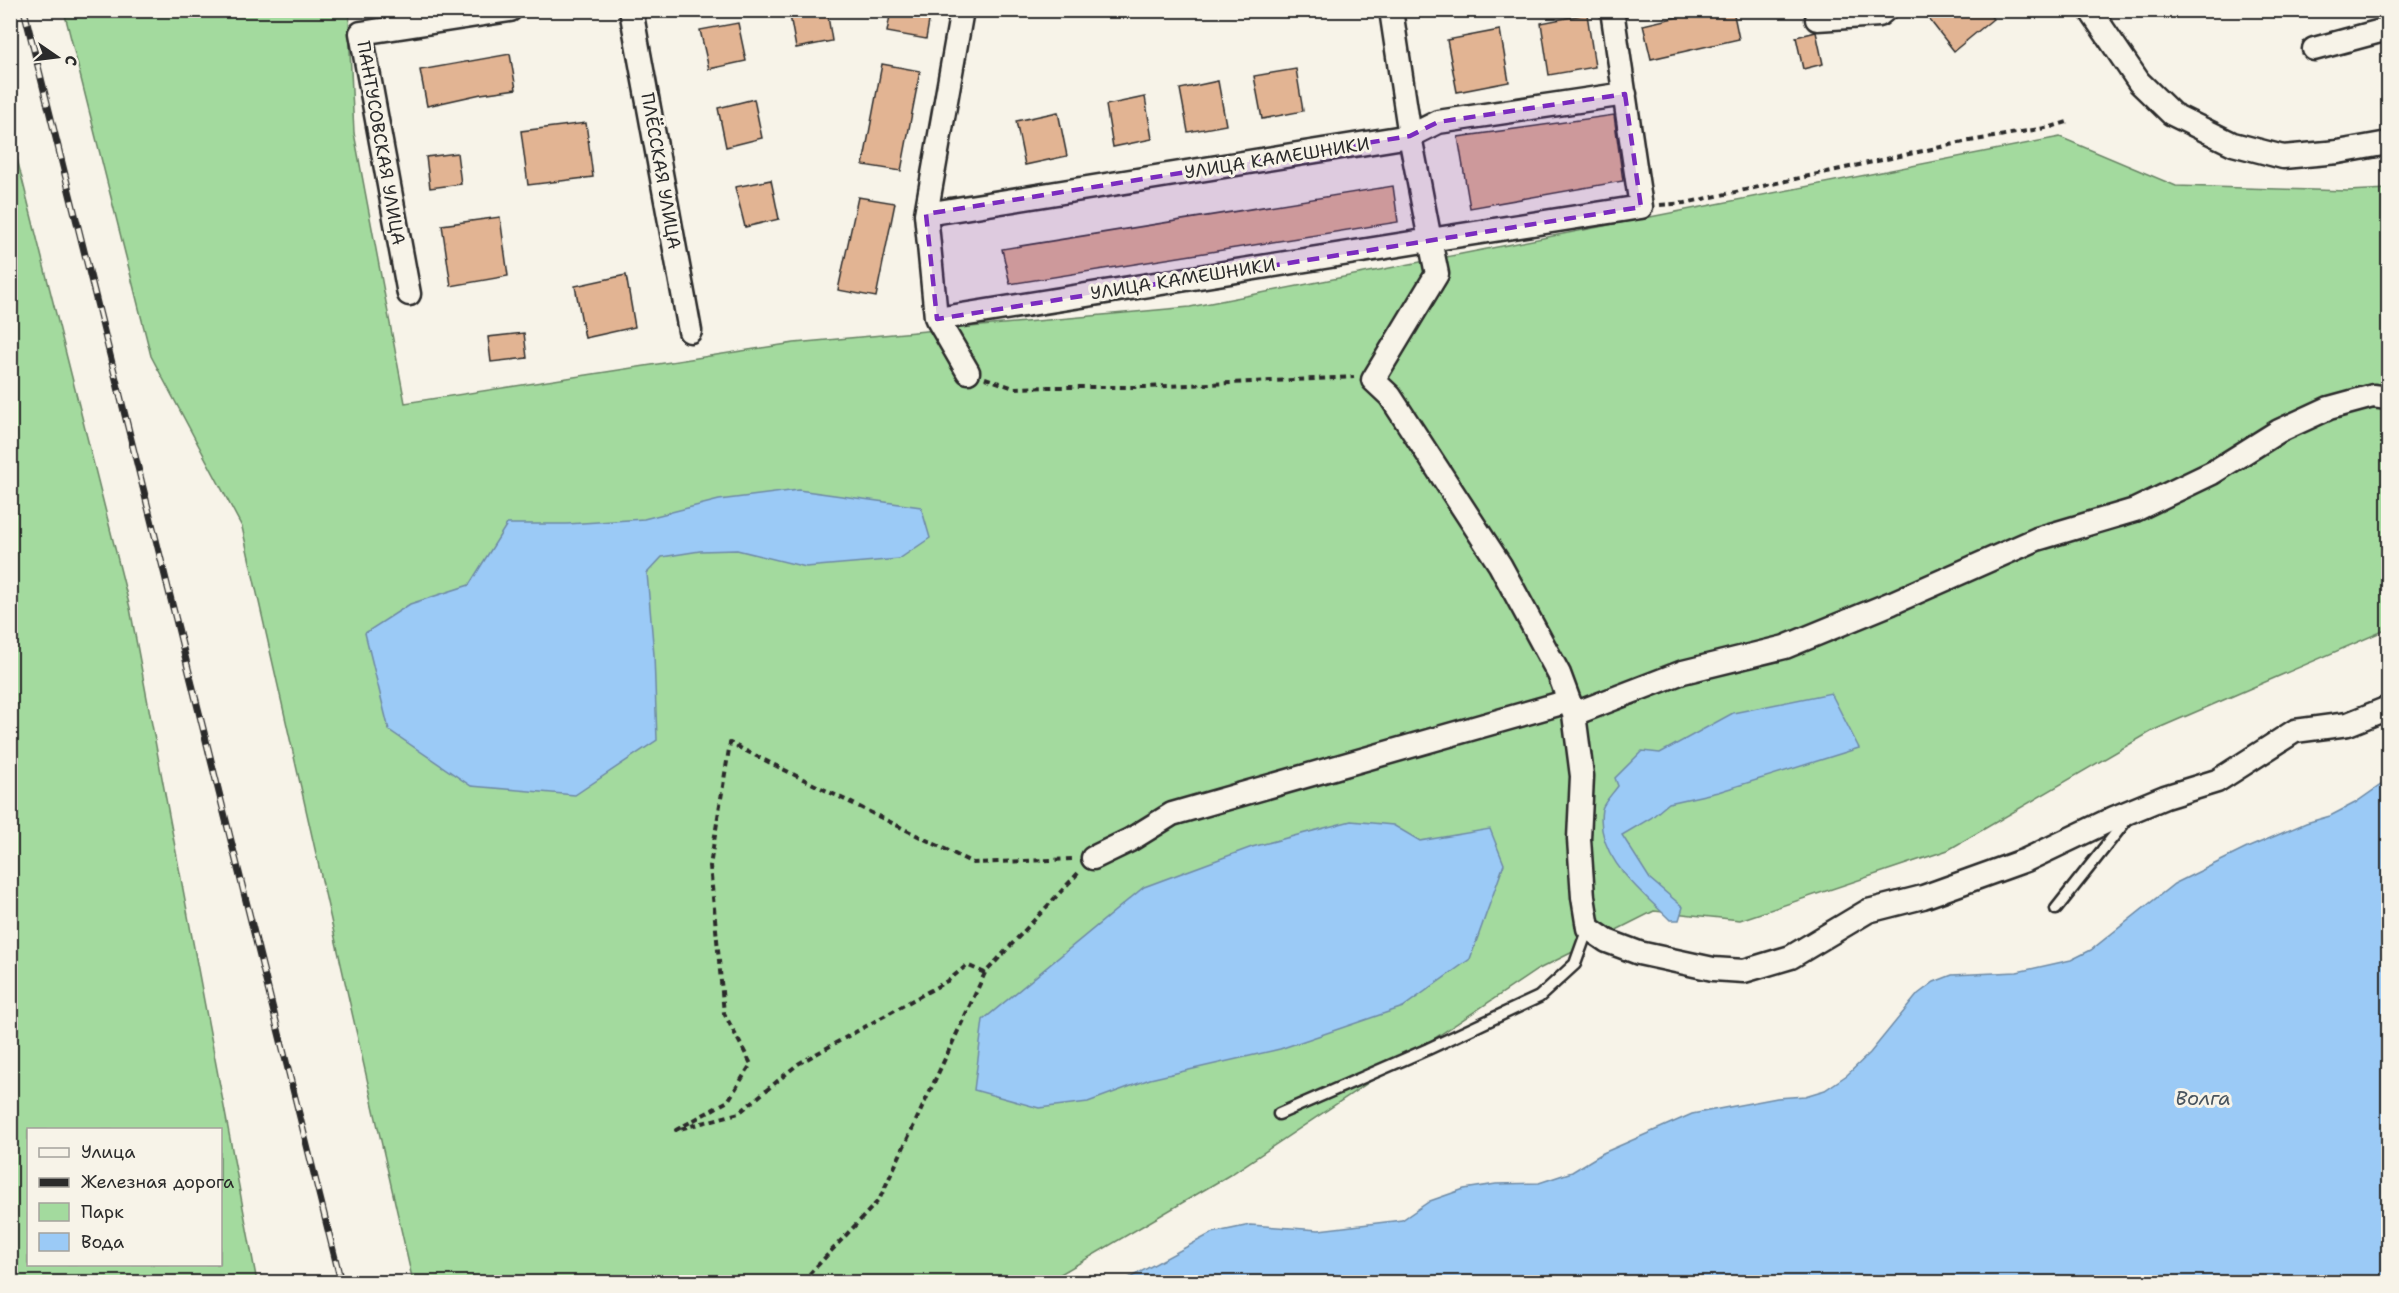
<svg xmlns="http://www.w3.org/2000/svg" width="2399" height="1293" font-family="'Shantell Sans',sans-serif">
  <rect width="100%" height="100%" fill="#f7f3e8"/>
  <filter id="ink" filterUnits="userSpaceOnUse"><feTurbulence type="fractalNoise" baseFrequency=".0167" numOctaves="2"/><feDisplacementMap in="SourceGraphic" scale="12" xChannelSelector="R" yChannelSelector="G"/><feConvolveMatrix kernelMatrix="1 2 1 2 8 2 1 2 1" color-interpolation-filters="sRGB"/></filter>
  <g filter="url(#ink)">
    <!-- green -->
    <path fill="#a3da9e" stroke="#678264" stroke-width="1.5" fill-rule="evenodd" d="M64,11H350L349,29L354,133L405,403L794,343L1190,307L2060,137L2176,186L2348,191L2388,189V629L2154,730L1948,850L1740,920L1654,911L1537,970L1233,1173L1047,1282H413L242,527L151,356Z
      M10,131L130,608L257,1282H11ZM28,1130H220V1264H28Z"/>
    <!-- water -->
    <path fill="#9bcaf6" stroke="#6e8aa5" stroke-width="1.5" d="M798,490L921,507L930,538L899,559L806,567L737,550L700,551L662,557L647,573L654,655L657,740L575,795L471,786L389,730L365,633L410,604L469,585L507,524H567L644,519L719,500Z
      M1831,693L1859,748L1718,792L1669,803L1651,818L1622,835L1650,879L1683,907L1679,920H1670C1641,891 1594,856 1602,809C1604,802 1613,793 1618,786L1615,778L1642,751L1660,753L1733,713Z
      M2388,780V1282H1122L1212,1233L1250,1225L1319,1230L1402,1220L1430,1201L1464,1189L1496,1184L1539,1183L1572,1172L1603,1153L1692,1114L1777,1098L1805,1096L1825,1090L1847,1075L1870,1053L1918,994L1934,982L1952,975L2017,972L2071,960L2091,950L2174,884L2247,848L2306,823L2330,816L2355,803Z
      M1351,821L1393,825L1420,841L1490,829L1504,864L1470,959L1403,1007L1280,1049L1150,1079L1088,1102L1039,1108L974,1090L983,1020L1144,887L1252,847Z"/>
    <!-- building -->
    <path fill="#e2b493" stroke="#2b2b2b" stroke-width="1.5" d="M789,10H827L832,41L796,48Z
      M891,10H931L926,39L887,32Z
      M1708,10H1733L1739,39L1651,59L1643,25Z
      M1939,10H1986L1993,19L1954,51L1929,19Z
      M1587,14L1595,67L1549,75L1541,23Z
      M738,23L746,61L709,69L700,30Z
      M1500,30L1509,82L1457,92L1447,40Z
      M1816,32L1823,64L1803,69L1796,37Z
      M510,54L516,89L481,94L427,106L420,70Z
      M882,64L920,71L901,171L863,165Z
      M1296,69L1303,111L1262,119L1254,76Z
      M1218,81L1226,125L1188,132L1180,89Z
      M1145,97L1152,139L1113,147L1106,105Z
      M754,99L762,138L726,147L718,108Z
      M1058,112L1067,156L1025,165L1016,121Z
      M1614,115L1623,181L1470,208L1458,137Z
      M586,123L593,177L528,185L521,131Z
      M457,153L461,184L430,188L426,157Z
      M771,180L779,219L745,227L735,187Z
      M1393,186L1398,222L1010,284L1002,249Z
      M858,197L895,203L876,297L838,290Z
      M500,217L508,276L451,286L442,225Z
      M626,275L635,327L585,338L575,286Z
      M524,333L527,358L491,362L488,337Z"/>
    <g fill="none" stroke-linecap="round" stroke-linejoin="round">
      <!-- lane casing -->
      <g stroke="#2b2b2b" stroke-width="15">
        <path id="lane" d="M2056,909L2128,818
          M1279,1114L1428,1049L1539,997L1575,964L1588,928"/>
      </g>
      <!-- street casing -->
      <g stroke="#2b2b2b" stroke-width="27">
        <path id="street" d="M631,10L690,331
          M962,10L926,214L936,317L968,372
          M1391,10L1410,136L1430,240L1641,207L1612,10
          M2090,10L2139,82L2172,114L2233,144L2283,157L2338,152L2388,143
          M1817,19L1879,15L1885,10
          M2314,49L2388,29
          M926,214L1410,136L1438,122L1625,94
          M409,294L361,33L510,10
          M937,319L1430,240L1437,274L1373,380L1390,396L1500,565L1559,674L1569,701L1574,714L1582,776L1579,839L1583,897L1588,928L1607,941L1639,953L1713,969L1744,971L1791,957L1868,911L1923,897L2026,860L2114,818L2165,797L2217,781L2295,731L2348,724L2388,708
          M1574,714L1683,672L1785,647L1892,603L2037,539L2135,510L2212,473L2279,431L2329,408L2373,396L2388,398
          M1093,858L1130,840L1172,814L1569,701"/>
      </g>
      <!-- path -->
      <path stroke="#2b2b2b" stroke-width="4" stroke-dasharray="6 4.5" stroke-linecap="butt" d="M1660,205L1685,203L1964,142L2051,127L2067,122
        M985,378L1014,388L1050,387H1147L1354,377
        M985,973L967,965L949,980L798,1064L739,1113L676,1130L728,1101L751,1064L724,1013L710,866L730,743L973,863L1075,859
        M802,1282L879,1200L985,973L1080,871"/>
      <!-- lane -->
      <use href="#lane" stroke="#f7f3e8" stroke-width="10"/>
      <!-- street -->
      <use href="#street" stroke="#f7f3e8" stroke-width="22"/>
      <!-- rail casing -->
      <g stroke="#2b2b2b" stroke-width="7">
        <path id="rail" d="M24,10L341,1282"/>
      </g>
      <!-- rail -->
      <use href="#rail" stroke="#f7f3e8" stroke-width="4.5" stroke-dasharray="14" stroke-linecap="butt"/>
    </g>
  </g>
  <!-- marked area -->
  <path fill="#7b2cbf" fill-opacity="0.2" stroke="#7b2cbf" stroke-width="4.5" stroke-dasharray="12 8" stroke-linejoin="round" d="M1625,94L1641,207L937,319L926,214L1410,136L1438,122Z"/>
  <g text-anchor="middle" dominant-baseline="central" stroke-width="6" stroke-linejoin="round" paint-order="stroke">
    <!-- street labels -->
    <g font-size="18" fill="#2b2b2b" stroke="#f7f3e8">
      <text transform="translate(381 143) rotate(80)">ПАНТУСОВСКАЯ УЛИЦА</text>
      <text transform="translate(1277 158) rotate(-9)">УЛИЦА КАМЕШНИКИ</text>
      <text transform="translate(661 171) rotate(80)">ПЛЁССКАЯ УЛИЦА</text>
      <text transform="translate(1183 279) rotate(-9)">УЛИЦА КАМЕШНИКИ</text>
    </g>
    <!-- water labels -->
    <g font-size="20" font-style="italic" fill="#47535e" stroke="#f7f3e8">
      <text x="2203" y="1098">Волга</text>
    </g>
  </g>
  <!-- margin -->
  <rect width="2399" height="1293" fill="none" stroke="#f7f3e8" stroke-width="36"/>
  <rect x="18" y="18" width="2363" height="1257" fill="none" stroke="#2b2b2b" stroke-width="2" filter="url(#ink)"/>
  <!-- legend -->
  <rect x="27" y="1128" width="195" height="138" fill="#f7f3e8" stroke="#a5a39c" stroke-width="1.5"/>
  <rect x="39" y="1148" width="30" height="9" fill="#f7f3e8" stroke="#a5a39c" stroke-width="1.5"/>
  <text x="81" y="1158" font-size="18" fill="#2b2b2b">Улица</text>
  <rect x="39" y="1178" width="30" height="9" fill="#2b2b2b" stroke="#a5a39c" stroke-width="1.5"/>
  <text x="81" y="1188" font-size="18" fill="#2b2b2b">Железная дорога</text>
  <rect x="39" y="1203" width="30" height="18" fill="#a3da9e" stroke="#a5a39c" stroke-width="1.5"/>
  <text x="81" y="1218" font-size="18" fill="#2b2b2b">Парк</text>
  <rect x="39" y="1233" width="30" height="18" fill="#9bcaf6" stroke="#a5a39c" stroke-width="1.5"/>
  <text x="81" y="1248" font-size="18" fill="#2b2b2b">Вода</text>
  <!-- north arrow -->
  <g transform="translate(57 57) rotate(104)" stroke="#f7f3e8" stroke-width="4.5" paint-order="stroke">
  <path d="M0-4.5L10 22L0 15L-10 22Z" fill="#2b2b2b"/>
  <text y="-9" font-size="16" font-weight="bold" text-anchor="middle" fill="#2b2b2b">С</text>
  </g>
</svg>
